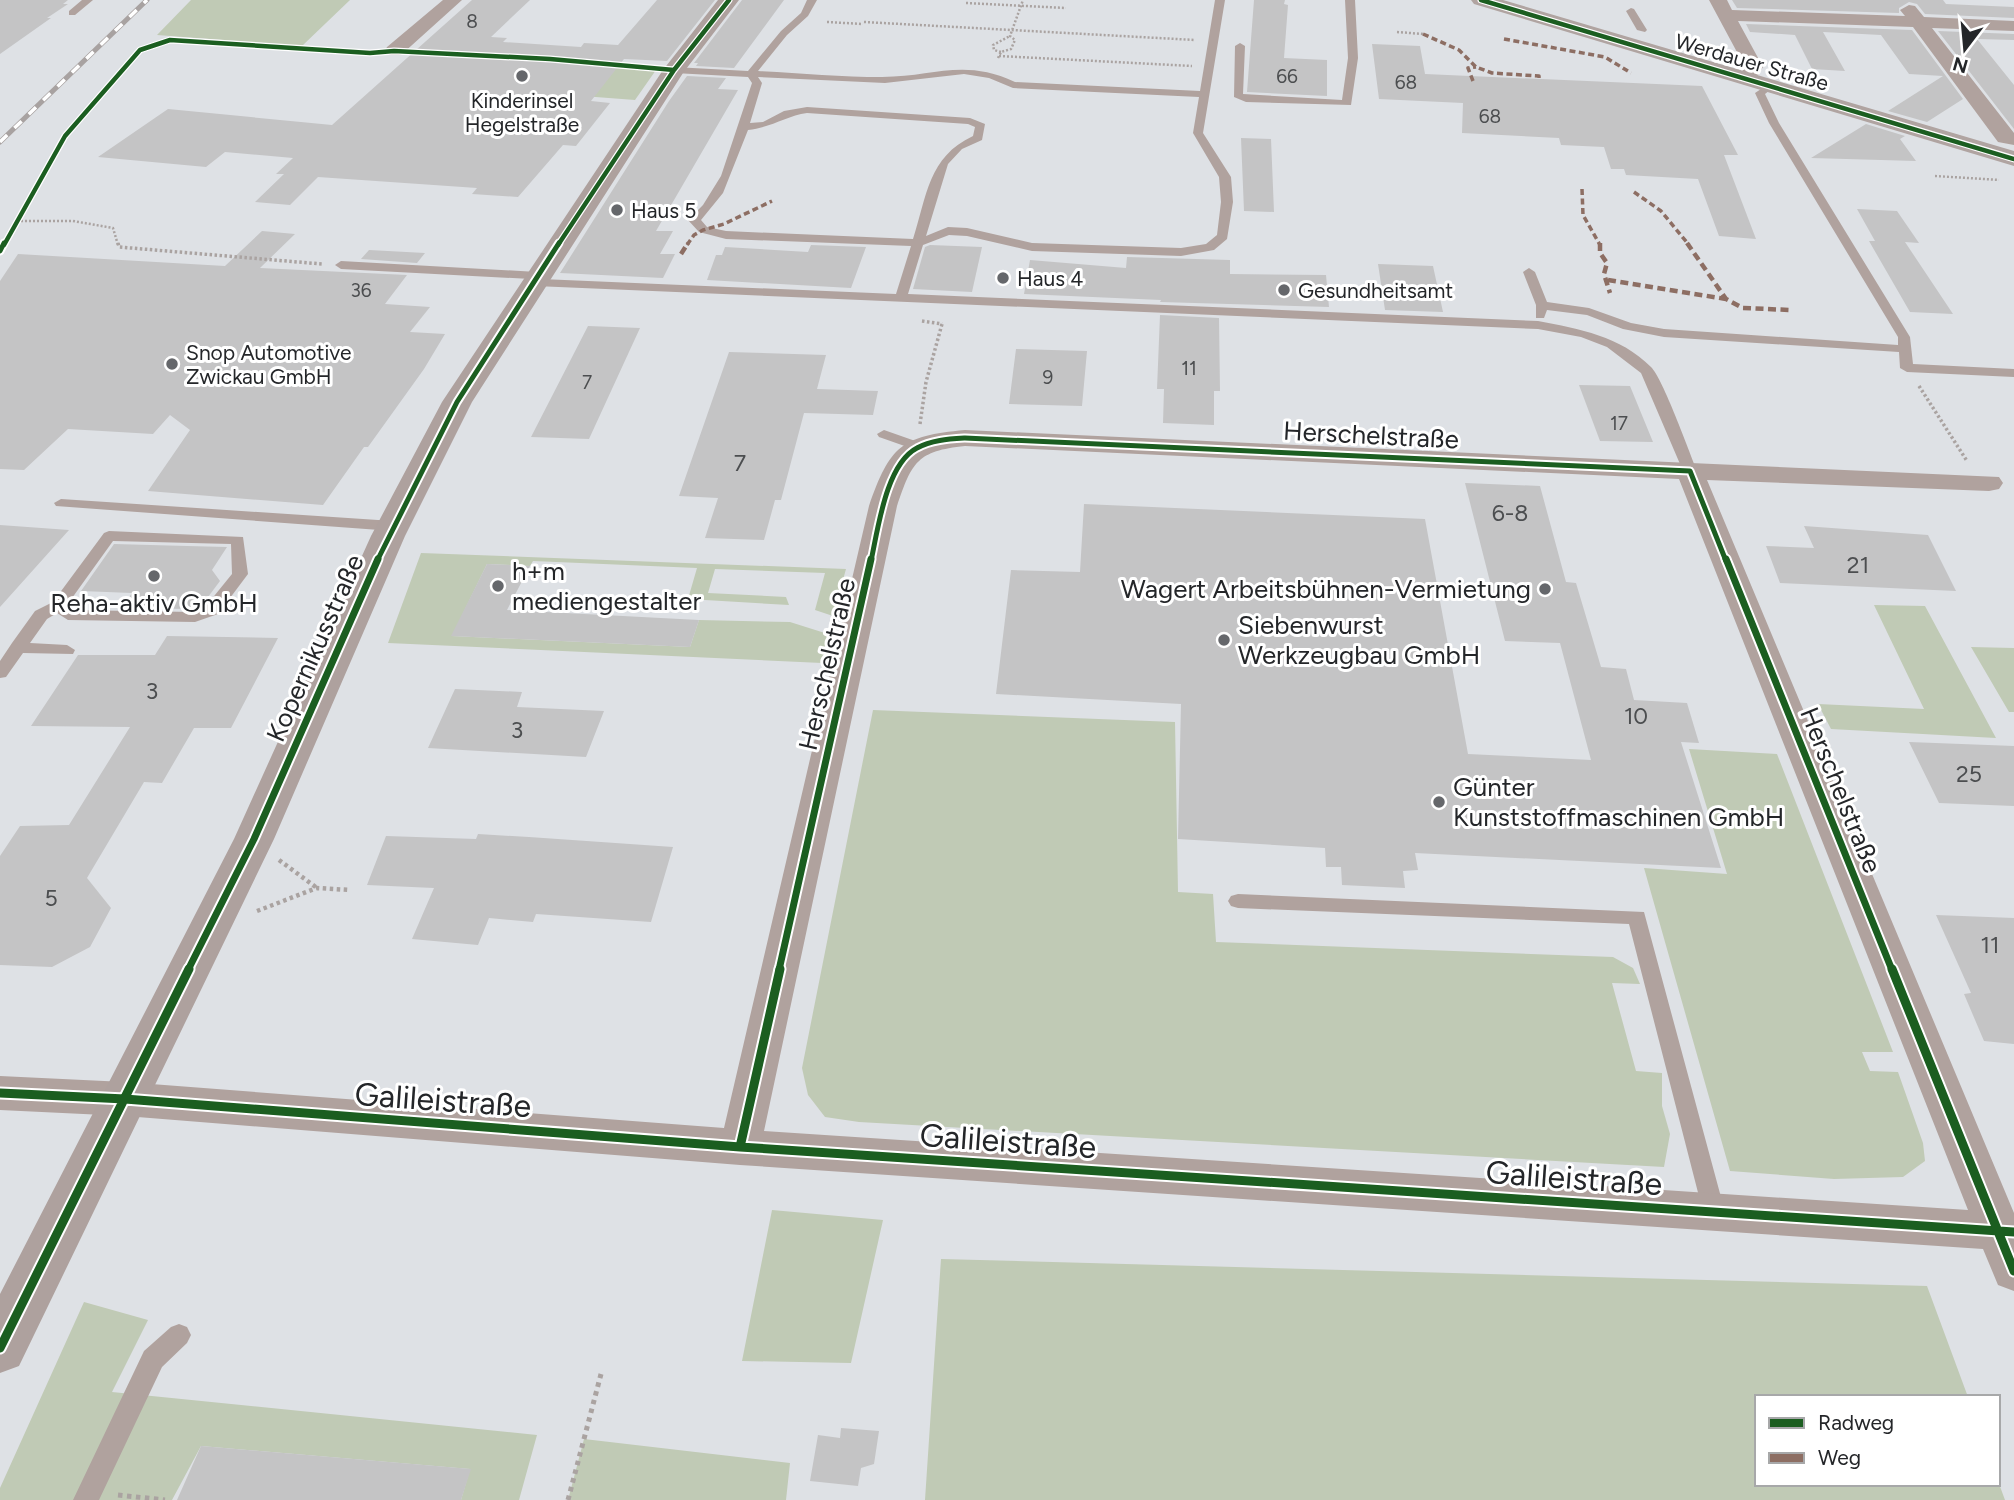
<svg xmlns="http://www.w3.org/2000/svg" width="2014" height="1500" font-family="Figtree,sans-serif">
  <rect width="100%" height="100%" fill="#dee1e5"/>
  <!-- green -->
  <path fill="#c0cab5" d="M191,0H350L302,46L157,35Z
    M415,54L656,70L635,100L556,94Z
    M421,553L846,569L833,616L815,610L825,573L715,569L708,593L786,597L789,605L688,599L697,568L533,561L530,566L487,564L452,636L690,647L699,620L790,622L828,634L822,663L388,643Z
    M1874,605L1925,606L1996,738L1831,729L1818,704L1924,709Z
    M1971,647L2014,648V712H2009Z
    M873,710L1175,722L1178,892L1213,894L1216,942L1613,957L1633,968L1640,984L1612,983L1636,1071L1662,1073V1106L1670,1134L1664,1167L859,1122L825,1117L808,1095L802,1068Z
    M1689,749L1777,754L1893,1052H1862L1870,1071L1898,1072L1923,1143L1925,1161L1903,1177L1834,1179L1730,1171L1644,868L1727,874Z
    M772,1210L883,1220L851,1363L742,1361Z
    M941,1259L1927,1286L1968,1397H1757V1484H1998V1481L2005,1500H925Z
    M84,1302L148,1320L112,1392L537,1435L519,1500H461L470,1469L201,1446L172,1500H0V1488Z
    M584,1439L790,1463L786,1500H568Z"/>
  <!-- building -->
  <path fill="#c4c4c5" d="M0,0H68L63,4H68L47,18H51L0,54Z
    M472,0H530L491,37L507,38L503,42L581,47L584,43L618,45L657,0H715L667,61L624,59L591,101L610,103L576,146L563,145L518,197L472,194L477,188L318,177L290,205L255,202L284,174H276L293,158L225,152L206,167L98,157L168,109L332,125Z
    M742,0H784L734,68L696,66L698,63H694Z
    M1254,0H1285L1284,4L1288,5L1284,58L1327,60V96L1247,92Z
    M1732,0H1943L1946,4L2014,7V18L1925,14L1917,4L1909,2L1899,8V13L1737,8Z
    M1746,24L1912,30L1963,99L1927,122L1888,111L1943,76L1909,74L1881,35L1823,32L1845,71L1812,69L1795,35L1750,32Z
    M1938,31L2014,34V40L1977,39L2014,85V129Z
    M1372,44L1420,46L1425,74L1702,86L1738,155H1724L1756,239L1719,236L1698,179L1626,175L1624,169H1611L1604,147L1561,145L1559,138L1462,133L1463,103L1379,99Z
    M687,76L726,78L718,89L738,90L656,231H673L660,254H675L663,278L560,273L669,101Z
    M1866,124L1905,136L1900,139L1916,161L1811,158Z
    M1241,138L1271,139L1274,212L1244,211Z
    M1857,209L1897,211L1919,243L1905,242L1953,314L1910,312L1869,241H1875Z
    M262,231L295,234L260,268L407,275L385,304L430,307L410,332L445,334L424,369L368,447H364L323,505L148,491L190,430L170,415L153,434L68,429L24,470L0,469V281L18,254L225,266Z
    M811,245L866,247L851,288L707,280L716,255H722L725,247L808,252Z
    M930,245L982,247L972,292L913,289L925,247Z
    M369,250L425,253L417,263L361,259Z
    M1127,257L1230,260V274L1326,275L1329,307L1160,302L1161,300L1024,294L1030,260L1126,268Z
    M1378,264L1433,266L1443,312L1385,310Z
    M1160,315L1219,318L1220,391H1214V425L1163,423L1164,389H1157Z
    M588,326L640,328L589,439L531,437Z
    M1016,349L1087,351L1082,406L1009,404Z
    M729,352L826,355L817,389L878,391L873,415L804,413L781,500H775L764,540L705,538L718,498L679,496Z
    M1579,385L1630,386L1653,442L1600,441Z
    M1465,483L1540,486L1566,582L1576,583L1601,667L1626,669L1634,700L1687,703L1699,743L1681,742L1721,868L1415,853L1418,870L1403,871L1405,888L1342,885L1341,867H1326L1325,848L1178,839L1181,704L996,694L1011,570L1080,572L1084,504L1425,519L1468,754L1591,760L1560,643L1505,641Z
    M0,525L69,530L0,607Z
    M1804,526L1928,535L1956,591L1780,583L1766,546L1814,548Z
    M114,544L187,546L227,547L212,570L220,581L208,597L190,609L122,608L132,593L81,591Z
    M487,564L530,566L507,610L699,620L690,647L451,636Z
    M167,636L278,638L231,728H194L162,783L144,782L87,878L111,908L90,947L52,967L0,965V856L20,826L69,825L130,727L31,726L78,655H155Z
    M455,689L522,692L517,707L604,711L586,757L428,748Z
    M1909,742L2014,746V806L1939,803Z
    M478,834L529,837L673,847L651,922L536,914L533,922L489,918L478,945L412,939L434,888L367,885L386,836L476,839Z
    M1936,915L2014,918V1044L1984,1041L1964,994L1971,993Z
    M841,1428L879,1431L874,1464L861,1468L858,1486L810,1481L818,1435L840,1438Z
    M201,1446L471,1469L461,1500H177Z"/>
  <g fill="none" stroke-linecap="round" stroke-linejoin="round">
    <!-- path-far3 -->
    <path stroke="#aaa3a1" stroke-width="2.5" stroke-dasharray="2 2" stroke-linecap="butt" d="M966,3L1066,8
      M827,22L863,24
      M864,22L1195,40
      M1397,32L1423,34
      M1001,52L994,50L993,45L1010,36
      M999,56L1192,66
      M998,58L1001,52L1011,49L1015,40L1010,36L1023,0
      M1935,176L1999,180
      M17,221H73L113,228L118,245"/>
    <!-- path-far2 -->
    <path stroke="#aaa3a1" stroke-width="3.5" stroke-dasharray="2.5 2.5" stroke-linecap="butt" d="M118,243L119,247L322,264
      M922,321L942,324
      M1919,386L1967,461
      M920,424L926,382L942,324"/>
    <!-- path-far1 -->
    <path stroke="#aaa3a1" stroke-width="4.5" stroke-dasharray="3.5 3.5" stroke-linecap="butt" d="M279,860L317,888
      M257,911L317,888L350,890"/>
    <!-- path -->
    <path stroke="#aaa3a1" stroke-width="5" stroke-dasharray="4.5 4.5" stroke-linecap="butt" d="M118,1495L165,1500
      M568,1500L601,1374"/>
    <!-- lane -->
    <path fill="#b0a29e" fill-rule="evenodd" d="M82,0H93L75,15H69V11Z
      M807,0H817L808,16L787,35L758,71C799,73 841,77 882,77C934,77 963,58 1015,82L1200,91L1215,0H1225L1203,133L1231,177L1233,202L1227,239L1214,250L1181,256L1032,251L967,236L949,235L923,245L908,294L1538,321C1580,329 1620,336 1651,367C1663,379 1689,451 1697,471L1690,475L1683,471L1641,373L1607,347L1581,337L1538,329L535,286L529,282L531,279L341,269L335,265L341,261L537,272L541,273V279L896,294L911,246L726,239L699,232L688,220L703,205L721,176L752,83L748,77L674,73L669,70L674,67L748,71L781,31L801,13ZM964,74L989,78L1013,88L1199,97L1193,133L1219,177L1221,202L1217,235L1206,244L1181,248L1032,243L967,228L948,227L926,236L948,164L962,149L982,140L985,124L970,118L807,107L784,111L763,122L750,123L762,83L758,77L885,83ZM807,113L968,124L975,127L973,136C928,157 927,196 913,239L726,231L707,227L701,220L723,193L748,130C770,128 786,116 807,113Z
      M1345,0H1355L1358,58L1351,105L1246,102L1234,97L1235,46L1240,43L1245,46L1243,94L1342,100L1348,58Z
      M1631,8L1634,9L1647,30L1645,32L1637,30L1626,11Z
      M1770,83L1775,86L1765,94L1779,123L1910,337L1913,364L2014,369V377L1907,372L1900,368L1899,352L1664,337L1623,329L1587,315L1547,310L1544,318H1536V305L1523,272L1529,268L1535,272L1547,302L1589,308L1631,323L1664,329L1898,345V337L1769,123L1755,93Z
      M884,430L921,443L923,446L916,450L879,437L877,434Z
      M61,499L393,521L401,526L393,531L56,506L54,503Z
      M109,531L243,537L248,574L218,614L195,622L68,620L57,613L47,619L30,643L67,645L75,650L73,654L23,653L6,677L0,678V661L12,643L35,611L53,602L104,533ZM113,541L231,544L232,574L206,606L193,612L72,610L67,605Z
      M1238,894L1644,912L1725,1212L1722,1219L1714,1222L1706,1219L1703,1212L1629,924L1238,908L1231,906L1228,901L1231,896Z
      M179,1324L187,1327L191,1335L187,1343L162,1367L99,1500H73L144,1351L171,1327Z"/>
    <!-- street -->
    <path fill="#b0a29e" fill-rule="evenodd" d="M443,0H462L401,55H387L385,51L387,47Z
      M1709,0H1727L1732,10L1905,16L1900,10L1909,5L1915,6L1924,17L2014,21V31L1932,28L2014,133V145L1998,142L1913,27L1738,21L1763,67L1753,83L1746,85L1736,79L1745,67Z
      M965,430L1999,477L2003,483L1999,489L1989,491L1707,480L2014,1213V1291L1998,1285L1983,1249L740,1165L125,1116L0,1110V1076L125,1082L724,1128L869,506C890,446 901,436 965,430ZM965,446L1679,479L1968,1210L764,1131L897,506C912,462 917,451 965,446Z"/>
    <!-- secondary -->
    <path fill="#aea19e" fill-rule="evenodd" d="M718,0H739L683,73L472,402L405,536L274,839L19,1366L0,1373V1294L234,839L371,536L442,402L663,70Z"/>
    <!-- primary -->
    <path fill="#b0a4a1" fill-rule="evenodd" d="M1471,0H1503L2014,151V166L1474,4Z"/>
    <!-- rail casing -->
    <g stroke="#a8a2a1" stroke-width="5">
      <path id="rail" d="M0,142L147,0"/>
    </g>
    <!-- rail -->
    <use href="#rail" stroke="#fff" stroke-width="3.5" stroke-dasharray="10" stroke-linecap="butt"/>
    <!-- quiet-far1 -->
    <path stroke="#8d6e63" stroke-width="3.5" stroke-dasharray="6 3.5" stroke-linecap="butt" d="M1423,34L1459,50L1476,67L1492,73L1539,76V79
      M1504,39L1605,57L1631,73
      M1473,81L1468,68L1476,67
      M1582,189L1583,215L1600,245
      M1634,192L1661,211L1689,245
      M687,245L694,235L703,230L724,224L772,201"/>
    <!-- quiet -->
    <path stroke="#8d6e63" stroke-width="4.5" stroke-dasharray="8 4.5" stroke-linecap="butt" d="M1600,243V253L1607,263L1604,274L1610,293
      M1687,243L1726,299L1743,308L1790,310
      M681,254L688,243
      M1608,280L1726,299"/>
    <!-- cycleway-far3 casing -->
    <g stroke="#fff" stroke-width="7">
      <path id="cycleway-far3" d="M1481,0L2014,159
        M4,245L65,136L140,50L170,40L370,53L394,51L550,59L674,70
        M558,245L674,70L729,0"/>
    </g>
    <!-- cycleway-far2 casing -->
    <g stroke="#fff" stroke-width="9">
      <path id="cycleway-far2" d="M0,251L4,243
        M377,561L457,402L559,243
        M871,561C878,529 886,464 917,448C931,440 949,439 965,438L1690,471L1726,561"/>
    </g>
    <!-- cycleway-far1 casing -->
    <g stroke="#fff" stroke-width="11">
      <path id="cycleway-far1" d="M1726,559L1892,970
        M188,970L254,839L378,559
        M779,970L871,559"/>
    </g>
    <!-- cycleway casing -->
    <g stroke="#fff" stroke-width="13">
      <path id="cycleway" d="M1892,969L2014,1271
        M0,1093L125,1099L740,1147L2014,1232
        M740,1147L780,969
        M0,1348L189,969"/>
    </g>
    <!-- cycleway-far3 -->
    <use href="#cycleway-far3" stroke="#1b5e20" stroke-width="4.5"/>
    <!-- cycleway-far2 -->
    <use href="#cycleway-far2" stroke="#1b5e20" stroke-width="5"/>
    <!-- cycleway-far1 -->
    <use href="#cycleway-far1" stroke="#1b5e20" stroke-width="7"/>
    <!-- cycleway -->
    <use href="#cycleway" stroke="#1b5e20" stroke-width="9"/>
  </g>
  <!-- markers -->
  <g fill="#65676b" stroke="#fff" stroke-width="2.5">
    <circle cx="522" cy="76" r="7"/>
    <circle cx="617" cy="210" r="7"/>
    <circle cx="1003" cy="278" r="7"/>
    <circle cx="1284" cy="290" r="7"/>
    <circle cx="172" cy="364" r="7"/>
    <circle cx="154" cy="576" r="7"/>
    <circle cx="498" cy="586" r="7"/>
    <circle cx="1545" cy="589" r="7"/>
    <circle cx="1224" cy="640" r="7"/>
    <circle cx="1439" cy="802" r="7"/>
  </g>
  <g text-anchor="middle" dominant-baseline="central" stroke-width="6" stroke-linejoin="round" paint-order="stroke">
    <!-- far-number labels -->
    <g font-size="19" fill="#4c4e50">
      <text x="472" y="21">8</text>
      <text x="1287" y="76">66</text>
      <text x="1406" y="82">68</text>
      <text x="1490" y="116">68</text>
      <text x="361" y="290">36</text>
      <text x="1189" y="368">11</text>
      <text x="1048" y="377">9</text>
      <text x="587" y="382">7</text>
      <text x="1619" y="423">17</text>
    </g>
    <!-- far-street labels -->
    <g font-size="21" fill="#242629" stroke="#fff">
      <text transform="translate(1752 62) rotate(16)">Werdauer Straße</text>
    </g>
    <!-- far-poi labels -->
    <g font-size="21" fill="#242629" stroke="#fff" text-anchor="start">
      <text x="522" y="100" text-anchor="middle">Kinderinsel<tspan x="522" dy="24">Hegelstraße</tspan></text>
      <text x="631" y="210">Haus 5</text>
      <text x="1017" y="278">Haus 4</text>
      <text x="1298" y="290">Gesundheitsamt</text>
      <text x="186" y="352">Snop Automotive<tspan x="186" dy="24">Zwickau GmbH</tspan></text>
    </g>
    <!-- number labels -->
    <g font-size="23" fill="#4c4e50">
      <text x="740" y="463">7</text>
      <text x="1510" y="513">6-8</text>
      <text x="1858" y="565">21</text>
      <text x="152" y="691">3</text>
      <text x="1636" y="716">10</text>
      <text x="517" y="730">3</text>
      <text x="1969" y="774">25</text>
      <text x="51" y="898">5</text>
      <text x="1990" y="945">11</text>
    </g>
    <!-- street labels -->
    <g font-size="26" fill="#242629" stroke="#fff">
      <text transform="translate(1371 435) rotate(3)">Herschelstraße</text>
      <text transform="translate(315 648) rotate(-66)">Kopernikusstraße</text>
      <text transform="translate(827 664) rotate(-77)">Herschelstraße</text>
      <text transform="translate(1841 790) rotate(68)">Herschelstraße</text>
    </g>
    <!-- poi labels -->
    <g font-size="26" fill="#242629" stroke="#fff" text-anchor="start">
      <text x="512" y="571">h+m<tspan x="512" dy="30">mediengestalter</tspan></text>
      <text x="1531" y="589" text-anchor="end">Wagert Arbeitsbühnen-Vermietung</text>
      <text x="154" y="603" text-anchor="middle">Reha-aktiv GmbH</text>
      <text x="1238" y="625">Siebenwurst<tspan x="1238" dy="30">Werkzeugbau GmbH</tspan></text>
      <text x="1453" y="787">Günter<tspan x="1453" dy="30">Kunststoffmaschinen GmbH</tspan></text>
    </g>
    <!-- near-street labels -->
    <g font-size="32" fill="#242629" stroke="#fff">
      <text transform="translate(443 1100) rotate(4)">Galileistraße</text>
      <text transform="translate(1008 1141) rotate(4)">Galileistraße</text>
      <text transform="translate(1574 1178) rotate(4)">Galileistraße</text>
    </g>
  </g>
  <!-- legend -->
  <rect x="1755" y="1395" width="245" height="91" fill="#ffffff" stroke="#a7a8a9" stroke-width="2"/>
  <rect x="1769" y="1418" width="35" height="10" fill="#1b5e20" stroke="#a7a8a9" stroke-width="2"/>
  <text x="1818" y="1430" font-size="21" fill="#242629">Radweg</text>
  <rect x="1769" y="1453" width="35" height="10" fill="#8d6e63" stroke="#a7a8a9" stroke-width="2"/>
  <text x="1818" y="1465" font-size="21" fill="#242629">Weg</text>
  <!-- north arrow -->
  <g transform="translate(1965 49) rotate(196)" stroke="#ffffff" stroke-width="5" paint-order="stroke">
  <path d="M0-5L12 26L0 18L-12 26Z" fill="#242629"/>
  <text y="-10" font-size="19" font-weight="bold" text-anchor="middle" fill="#242629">N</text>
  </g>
</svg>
